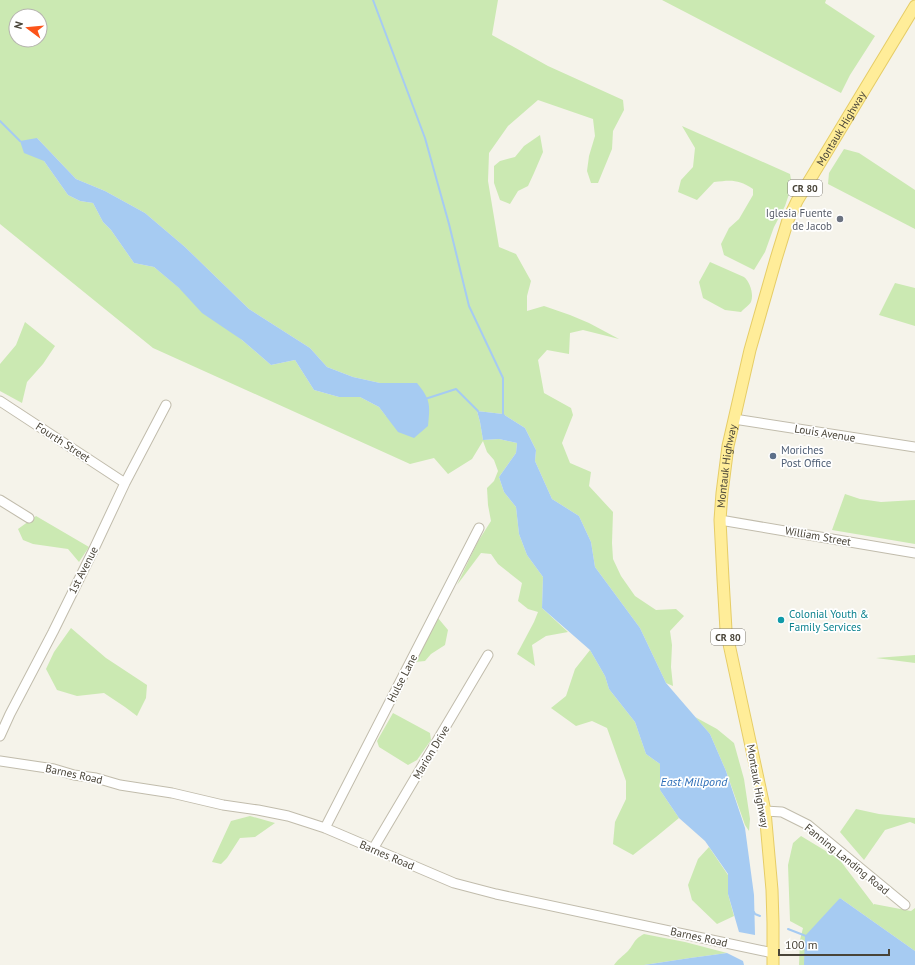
<svg xmlns="http://www.w3.org/2000/svg" width="915" height="965" font-family="'PT Sans',sans-serif">
  <rect width="100%" height="100%" fill="#f5f3ea"/>
  <!-- green -->
  <path fill="#cbe9b2" fill-rule="evenodd" d="M0,0H498L492,35L548,66L623,100L624,110L613,131L612,149L598,183H591L587,171L589,156L595,136L593,119L538,100L508,126L489,153L488,181L499,247L516,254L531,281L527,296V311L544,306L570,315L589,323L619,339L583,330L570,333L569,354L547,350L538,360L544,393L571,408L573,415L562,443L570,463L591,472L589,486L613,512L612,543L613,559L621,576L635,596L656,610L676,609L684,616L670,631L672,645L671,667L673,686L666,683L640,628L595,567L591,542L579,516L552,499L535,461L536,450L525,428L503,414L477,411L480,422L483,440L499,439L517,443L516,453L499,477L504,492L516,507L519,534L527,555L543,577L542,608L568,632L546,636L532,645L535,666L517,654L534,622L538,612L528,609L518,601L522,583L498,564L491,554L481,553L457,585L477,543L491,521L488,505L487,488L494,481L498,471L494,460L487,452L483,441L472,459L448,474L434,458L410,464L153,348L0,224ZM16,16H40V40H16ZM37,138L76,179L105,191L145,213L185,247L249,309L310,348L327,367L353,377L380,383H417L386,416L379,407L360,397H339L314,390L295,360L271,365L242,340L154,267L134,263L111,230L103,222L93,203L80,201L68,195L44,161Z
    M662,0H826L825,3L875,36L850,75L841,93Z
    M682,126L790,174L792,185L785,206L774,227L765,252L754,270L724,255L721,244L729,228L739,219L753,195V189C738,179 731,180 714,182L697,200L678,192L681,180L693,167L695,148Z
    M540,135L543,152L534,173L528,186L518,191L510,204L500,200L494,183V166L500,161L515,157L524,146Z
    M844,149L859,153L915,190V229L828,184L829,173Z
    M710,262L744,277C750,282 754,294 751,302C749,305 744,309 741,312L725,310L703,298L699,282Z
    M895,283L915,288V326L879,315Z
    M25,322L55,346L43,364L27,382L22,403L0,391V364L16,345Z
    M845,494L860,499L881,502L915,500V544L832,530Z
    M36,516L89,547L79,562L68,549L33,544L23,540L18,529Z
    M438,618L448,630L445,645L431,654L425,661L415,662Z
    M71,628L106,658L147,685L146,698L137,716L125,707L104,693L77,696L57,690L46,669L54,652Z
    M590,650L605,676L609,689L635,722L646,754L660,764V790L679,818L656,837L633,855L613,844L615,822L626,799V781L607,728L592,721L576,726L551,708L566,696L575,669Z
    M915,655V663L876,658Z
    M393,713L430,733L431,740L417,760L408,765L379,747L377,741Z
    M695,717L717,729L734,743L744,779L750,819L749,831L745,825L726,771L710,734Z
    M856,809L879,814L915,818V824L910,822L885,830L864,860L840,832Z
    M250,816L275,823L255,837L240,838L227,858L221,864L212,862L231,821Z
    M801,836L839,859L874,905V904L911,911L915,908V951L840,898L804,965H799L800,940L803,928L790,921L788,865L793,843Z
    M709,847L728,875V894L734,916L717,924L692,900L688,885L698,859Z
    M644,934L685,942L727,953L690,958L644,965H614C618,959 623,956 628,951C635,943 633,940 644,934Z"/>
  <!-- water -->
  <path fill="#a6cbf2" d="M37,138L76,179L105,191L145,213L185,247L249,309L310,348L327,367L353,377L380,383H417C431,400 430,405 428,426L414,438L398,432L379,407L360,397H339L314,390L295,360L271,365L242,340L202,313L179,288L154,267L134,263L111,230L103,222L93,203L80,201L68,195L44,161L24,153L20,141Z
    M477,411L503,414L525,428L536,450L535,461L552,499L579,516L591,542L595,567L640,628L666,683L710,734L726,771L745,828L754,895L755,935L739,932L728,894V874L705,841L679,818L660,790V764L646,754L635,722L609,689L605,676L590,650L542,608L543,577L527,555L519,534L516,507L504,492L499,477L516,453L517,443L499,439L483,440L480,422Z
    M840,898L915,951V965H804L805,936Z
    M727,953L743,961L744,965H644L690,958Z"/>
  <g fill="none" stroke-linecap="round" stroke-linejoin="round">
    <!-- stream -->
    <path stroke="#a6cbf2" stroke-width="2" d="M373,0L425,138L449,224L469,306L503,378V414L504,416
      M0,121L20,141
      M425,399L456,389L478,411
      M754,912L755,914L760,916
      M788,929L806,936"/>
    <!-- minor casing -->
    <g stroke="#c1bcac" stroke-width="11">
      <path id="minor" d="M0,401L125,483
        M734,419L915,447
        M0,500L29,518
        M720,520L915,553
        M0,736L10,714L53,632L93,551L125,483L166,405
        M0,761L54,769L74,775L96,778L120,785L172,793L223,805L258,810L288,816L325,828L454,883L496,894L707,939L773,953
        M765,811L782,812L808,825L905,905
        M325,828L479,528
        M373,849L488,655"/>
    </g>
    <!-- major casing -->
    <g stroke="#e6cd67" stroke-width="13">
      <g id="major">
        <path id="s1" d="M773,965V923L772,890L765,811L726,630L723,579L720,520L722,493L728,446L750,350L776,259L788,220L797,201L915,6"/>
      </g>
    </g>
    <!-- minor -->
    <use href="#minor" stroke="#fff" stroke-width="9"/>
    <!-- major -->
    <use href="#major" stroke="#ffed99" stroke-width="11"/>
  </g>
  <!-- markers -->
  <circle fill="#6b7280" stroke="#fff" stroke-width="1.5" cx="840" cy="219" r="4"/>
  <circle fill="#5c6f8a" stroke="#fff" stroke-width="1.5" cx="773" cy="456" r="4"/>
  <circle fill="#0f9aa8" stroke="#fff" stroke-width="1.5" cx="781" cy="620" r="4"/>
  <g text-anchor="middle" dominant-baseline="central" stroke-width="3.5" stroke-linejoin="round" paint-order="stroke">
    <!-- shield labels -->
    <g fill="#fff" stroke="#807c74" stroke-width="1">
      <rect x="788" y="180" width="34" height="16" rx="3"/>
      <rect x="711" y="629" width="34" height="16" rx="3"/>
    </g>
    <g font-size="10" font-weight="bold" fill="#494438">
      <text x="805" y="188">CR 80</text>
      <text x="728" y="637">CR 80</text>
    </g>
    <!-- street labels -->
    <g font-size="11" fill="#494438" stroke="#fff">
      <text stroke="none"><textPath href="#s1" startOffset="864">Montauk Highway</textPath></text>
      <text transform="translate(825 433) rotate(9)">Louis Avenue</text>
      <text transform="translate(63 442) rotate(33)">Fourth Street</text>
      <text stroke="none"><textPath href="#s1" startOffset="504">Montauk Highway</textPath></text>
      <text transform="translate(818 536) rotate(10)">William Street</text>
      <text transform="translate(83 570) rotate(-63)">1st Avenue</text>
      <text transform="translate(402 678) rotate(-63)">Hulse Lane</text>
      <text transform="translate(431 752) rotate(-59)">Marion Drive</text>
      <text transform="translate(74 774) rotate(12)">Barnes Road</text>
      <text transform="translate(758 786) rotate(80)">Montauk Highway</text>
      <text transform="translate(387 855) rotate(23)">Barnes Road</text>
      <text transform="translate(847 859) rotate(39)">Fanning Landing Road</text>
      <text transform="translate(699 937) rotate(12)">Barnes Road</text>
    </g>
    <!-- worship labels -->
    <g font-size="11" fill="#5b616d" stroke="#fff" text-anchor="end">
      <text x="832" y="213">Iglesia Fuente<tspan x="832" dy="13">de Jacob</tspan></text>
    </g>
    <!-- service labels -->
    <g font-size="11" fill="#4e5e75" stroke="#fff" text-anchor="start">
      <text x="781" y="450">Moriches<tspan x="781" dy="13">Post Office</tspan></text>
    </g>
    <!-- culture labels -->
    <g font-size="11" fill="#0d838f" stroke="#fff" text-anchor="start">
      <text x="789" y="614">Colonial Youth &amp;<tspan x="789" dy="13">Family Services</tspan></text>
    </g>
    <!-- water labels -->
    <g font-size="12" font-style="italic" fill="#2e6fb8" stroke="#fff">
      <text x="694" y="781">East Millpond</text>
    </g>
  </g>
  <!-- north arrow -->
  <g transform="translate(28 28) rotate(286)"><circle r="19" fill="#ffffff" stroke="#b6b4af"/>
  <path d="M0-3L7 15L0 10L-7 15Z" fill="#fc5419"/>
  <text y="-6" font-size="11" font-weight="bold" text-anchor="middle" fill="#494438">N</text>
  </g>
  <!-- scale -->
  <path d="M779 949v6h110v-6" fill="none" stroke="#494438" stroke-width="2"/>
  <text x="785" y="949" font-size="12" fill="#494438" stroke="#ffffff" stroke-width="3" paint-order="stroke">100 m</text>
</svg>
